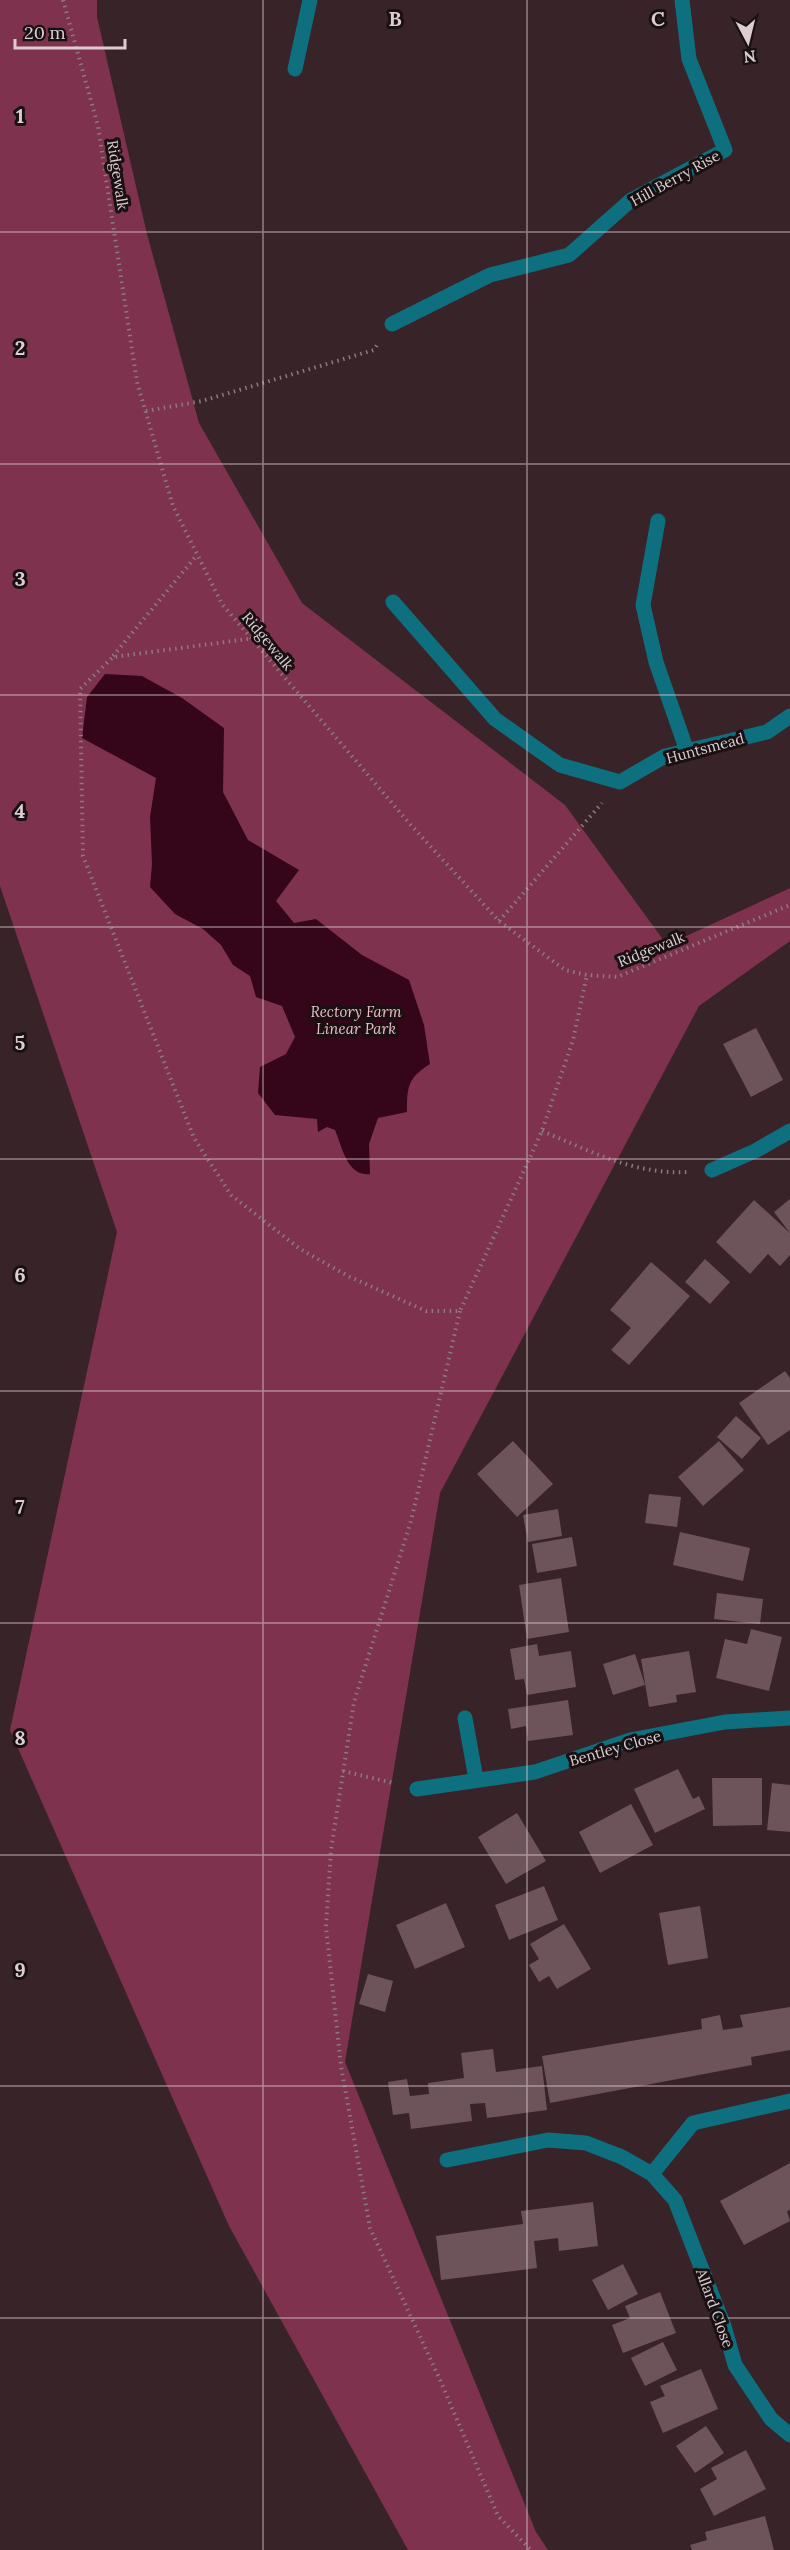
<svg xmlns="http://www.w3.org/2000/svg" width="790" height="2550" font-family="Lora,serif">
  <rect width="100%" height="100%" fill="#382329"/>
  <!-- green -->
  <path fill="#7e324d" d="M0,0H97V17L147,234L199,423L302,603L565,805L667,945L790,888V941L699,1006L440,1493L345,2062L536,2532L548,2550H408L229,2226L10,1730L117,1232L0,886Z"/>
  <!-- water -->
  <path fill="#350619" d="M105,674L142,676L182,698L224,728L223,792L248,840L299,870L276,901L294,923L316,919L362,955L409,980L424,1025L430,1064C408,1078 407,1086 407,1112L378,1118L369,1144L370,1174C347,1177 342,1146 335,1130L327,1127L318,1132L317,1119L275,1115L258,1093L260,1067L286,1054L295,1037L282,1006L256,997L250,976L233,965L221,945L203,929L175,914L150,887L152,864L150,817L156,778L82,738L87,697Z"/>
  <!-- building -->
  <path fill="#6c545a" d="M756,1028L783,1080L751,1097L723,1044Z
    M790,1199V1233L774,1212Z
    M754,1200L790,1233V1255L780,1266L768,1254L750,1274L716,1242Z
    M705,1259L730,1282L710,1304L685,1282Z
    M651,1262L690,1296L629,1365L611,1350L631,1328L610,1310Z
    M785,1371L790,1378V1430L768,1445L739,1403Z
    M736,1416L761,1438L742,1459L717,1437Z
    M513,1441L553,1484L517,1517L477,1474Z
    M719,1441L744,1470L703,1506L678,1477Z
    M649,1494L681,1497L677,1527L645,1523Z
    M558,1509L562,1536L528,1542L523,1515Z
    M680,1532L750,1548L743,1581L673,1565Z
    M572,1537L577,1566L537,1573L532,1544Z
    M561,1578L569,1632L527,1639L519,1585Z
    M717,1593L763,1599L760,1624L714,1619Z
    M751,1629L782,1637L769,1691L716,1678L725,1639L747,1644Z
    M537,1644L539,1656L571,1651L576,1687L527,1695L524,1679L515,1680L510,1649Z
    M689,1651L696,1692L676,1695L677,1702L649,1707L641,1659Z
    M635,1654L645,1685L613,1695L603,1664Z
    M568,1700L573,1735L528,1741L526,1726L511,1729L508,1709Z
    M678,1769L693,1799L699,1796L705,1809L655,1833L634,1789Z
    M712,1778H762V1825L713,1826Z
    M772,1783L790,1785V1832L767,1830Z
    M631,1804L653,1845L600,1873L579,1832Z
    M517,1813L546,1861L506,1884L478,1837Z
    M544,1886L558,1920L509,1940L495,1905Z
    M446,1903L465,1947L415,1969L396,1925Z
    M700,1906L708,1958L668,1965L659,1913Z
    M564,1924L591,1969L557,1989L549,1976L539,1982L529,1965L539,1959L530,1944Z
    M368,1974L393,1981L385,2012L359,2004Z
    M790,2007V2050L751,2057L752,2065L550,2103L542,2056L702,2029L701,2019L720,2015L723,2030L743,2027L740,2015Z
    M493,2049L496,2072L542,2066L547,2110L487,2118L485,2103L470,2104L472,2121L411,2129L409,2113L393,2115L388,2082L407,2079L410,2096L429,2094L428,2083L464,2078L461,2053Z
    M790,2163V2210L787,2211L790,2221L744,2245L720,2201Z
    M593,2202L598,2246L559,2251L558,2238L534,2241L537,2268L441,2280L436,2236L523,2224L521,2211Z
    M623,2264L638,2294L608,2310L592,2280Z
    M660,2292L676,2333L623,2353L612,2325L630,2318L625,2306Z
    M663,2342L677,2370L645,2386L631,2358Z
    M701,2369L718,2409L663,2433L650,2402L665,2396L660,2386Z
    M706,2426L724,2453L695,2473L676,2446Z
    M746,2450L766,2489L714,2516L700,2489L717,2479L711,2468Z
    M765,2516L774,2550H692L690,2545L707,2540L705,2532Z"/>
  <g fill="none" stroke-linecap="round" stroke-linejoin="round">
    <!-- path -->
    <path stroke="#8b7a7f" stroke-width="4" stroke-dasharray="1.5 4.5" stroke-linecap="butt" d="M63,0L98,126L137,382L173,506L222,604L409,823L499,921L565,970L587,975L617,977L790,905
      M146,411L202,401L374,350L377,345
      M248,639L113,657L80,689L83,856L194,1138L231,1195L300,1249L348,1276L426,1311H460L542,1131L573,1040L587,975
      M113,656L197,555
      M499,921L602,803
      M542,1131C590,1151 635,1175 688,1172
      M460,1311L411,1521L354,1702L331,1850L326,1927L341,2066L370,2228L441,2382L498,2516L531,2550
      M343,1771L393,1783"/>
    <!-- minor -->
    <path stroke="#0e6f7f" stroke-width="15" d="M295,69L310,0
      M392,324L490,275L569,255L631,200L725,150L689,59L682,0
      M658,521L643,605L656,662L687,751
      M393,602L495,719L560,765L620,782L665,756L767,732L790,716
      M712,1170L755,1151L790,1131
      M465,1718L476,1779
      M417,1789L535,1772L630,1740L725,1722L790,1718
      M447,2160L548,2140L586,2143L622,2157L652,2174L675,2200L724,2326L735,2365L771,2419L790,2435
      M652,2174L693,2123L790,2101"/>
  </g>
  <!-- grid -->
  <path fill="none" stroke="#dbcdd1" stroke-width="1.5" stroke-opacity="0.55" d="M263,0V2550M527,0V2550M0,232H790M0,464H790M0,695H790M0,927H790M0,1159H790M0,1391H790M0,1623H790M0,1855H790M0,2086H790M0,2318H790"/>
  <g text-anchor="middle" dominant-baseline="central" stroke-width="6" stroke-linejoin="round" paint-order="stroke">
    <!-- street labels -->
    <g font-size="15" fill="#dbcdd1" stroke="#191012">
      <text transform="translate(118 175) rotate(81)">Ridgewalk</text>
      <text transform="translate(675 178) rotate(-29)">Hill Berry Rise</text>
      <text transform="translate(268 641) rotate(50)">Ridgewalk</text>
      <text transform="translate(705 748) rotate(-15)">Huntsmead</text>
      <text transform="translate(651 949) rotate(-22)">Ridgewalk</text>
      <text transform="translate(615 1748) rotate(-16)">Bentley Close</text>
      <text transform="translate(715 2308) rotate(70)">Allard Close</text>
    </g>
    <!-- park labels -->
    <g font-size="15" font-style="italic" fill="#f0bcca" stroke="#191012">
      <text x="356" y="1011">Rectory Farm<tspan x="356" dy="17">Linear Park</tspan></text>
    </g>
  </g>
  <g font-size="20" text-anchor="middle" font-weight="bold" fill="#dbcdd1" stroke="#191012" stroke-width="6" stroke-linejoin="round" paint-order="stroke">
    <text x="395" y="26">B</text>
    <text x="658" y="26">C</text>
    <text x="20" y="123">1</text>
    <text x="20" y="355">2</text>
    <text x="20" y="586">3</text>
    <text x="20" y="818">4</text>
    <text x="20" y="1050">5</text>
    <text x="20" y="1282">6</text>
    <text x="20" y="1514">7</text>
    <text x="20" y="1745">8</text>
    <text x="20" y="1977">9</text>
  </g>
  <!-- north arrow -->
  <g transform="translate(748 42) rotate(173)" stroke="#191012" stroke-width="4.5" paint-order="stroke">
  <path d="M0-4.5L10 22L0 15L-10 22Z" fill="#dbcdd1"/>
  <text y="-9" font-size="16" font-weight="bold" text-anchor="middle" fill="#dbcdd1">N</text>
  </g>
  <!-- scale -->
  <path d="M15 39v9h110v-9" fill="none" stroke="#dbcdd1" stroke-width="3"/>
  <text x="24" y="39" font-size="18" fill="#dbcdd1" stroke="#191012" stroke-width="4.5" paint-order="stroke">20 m</text>
</svg>
